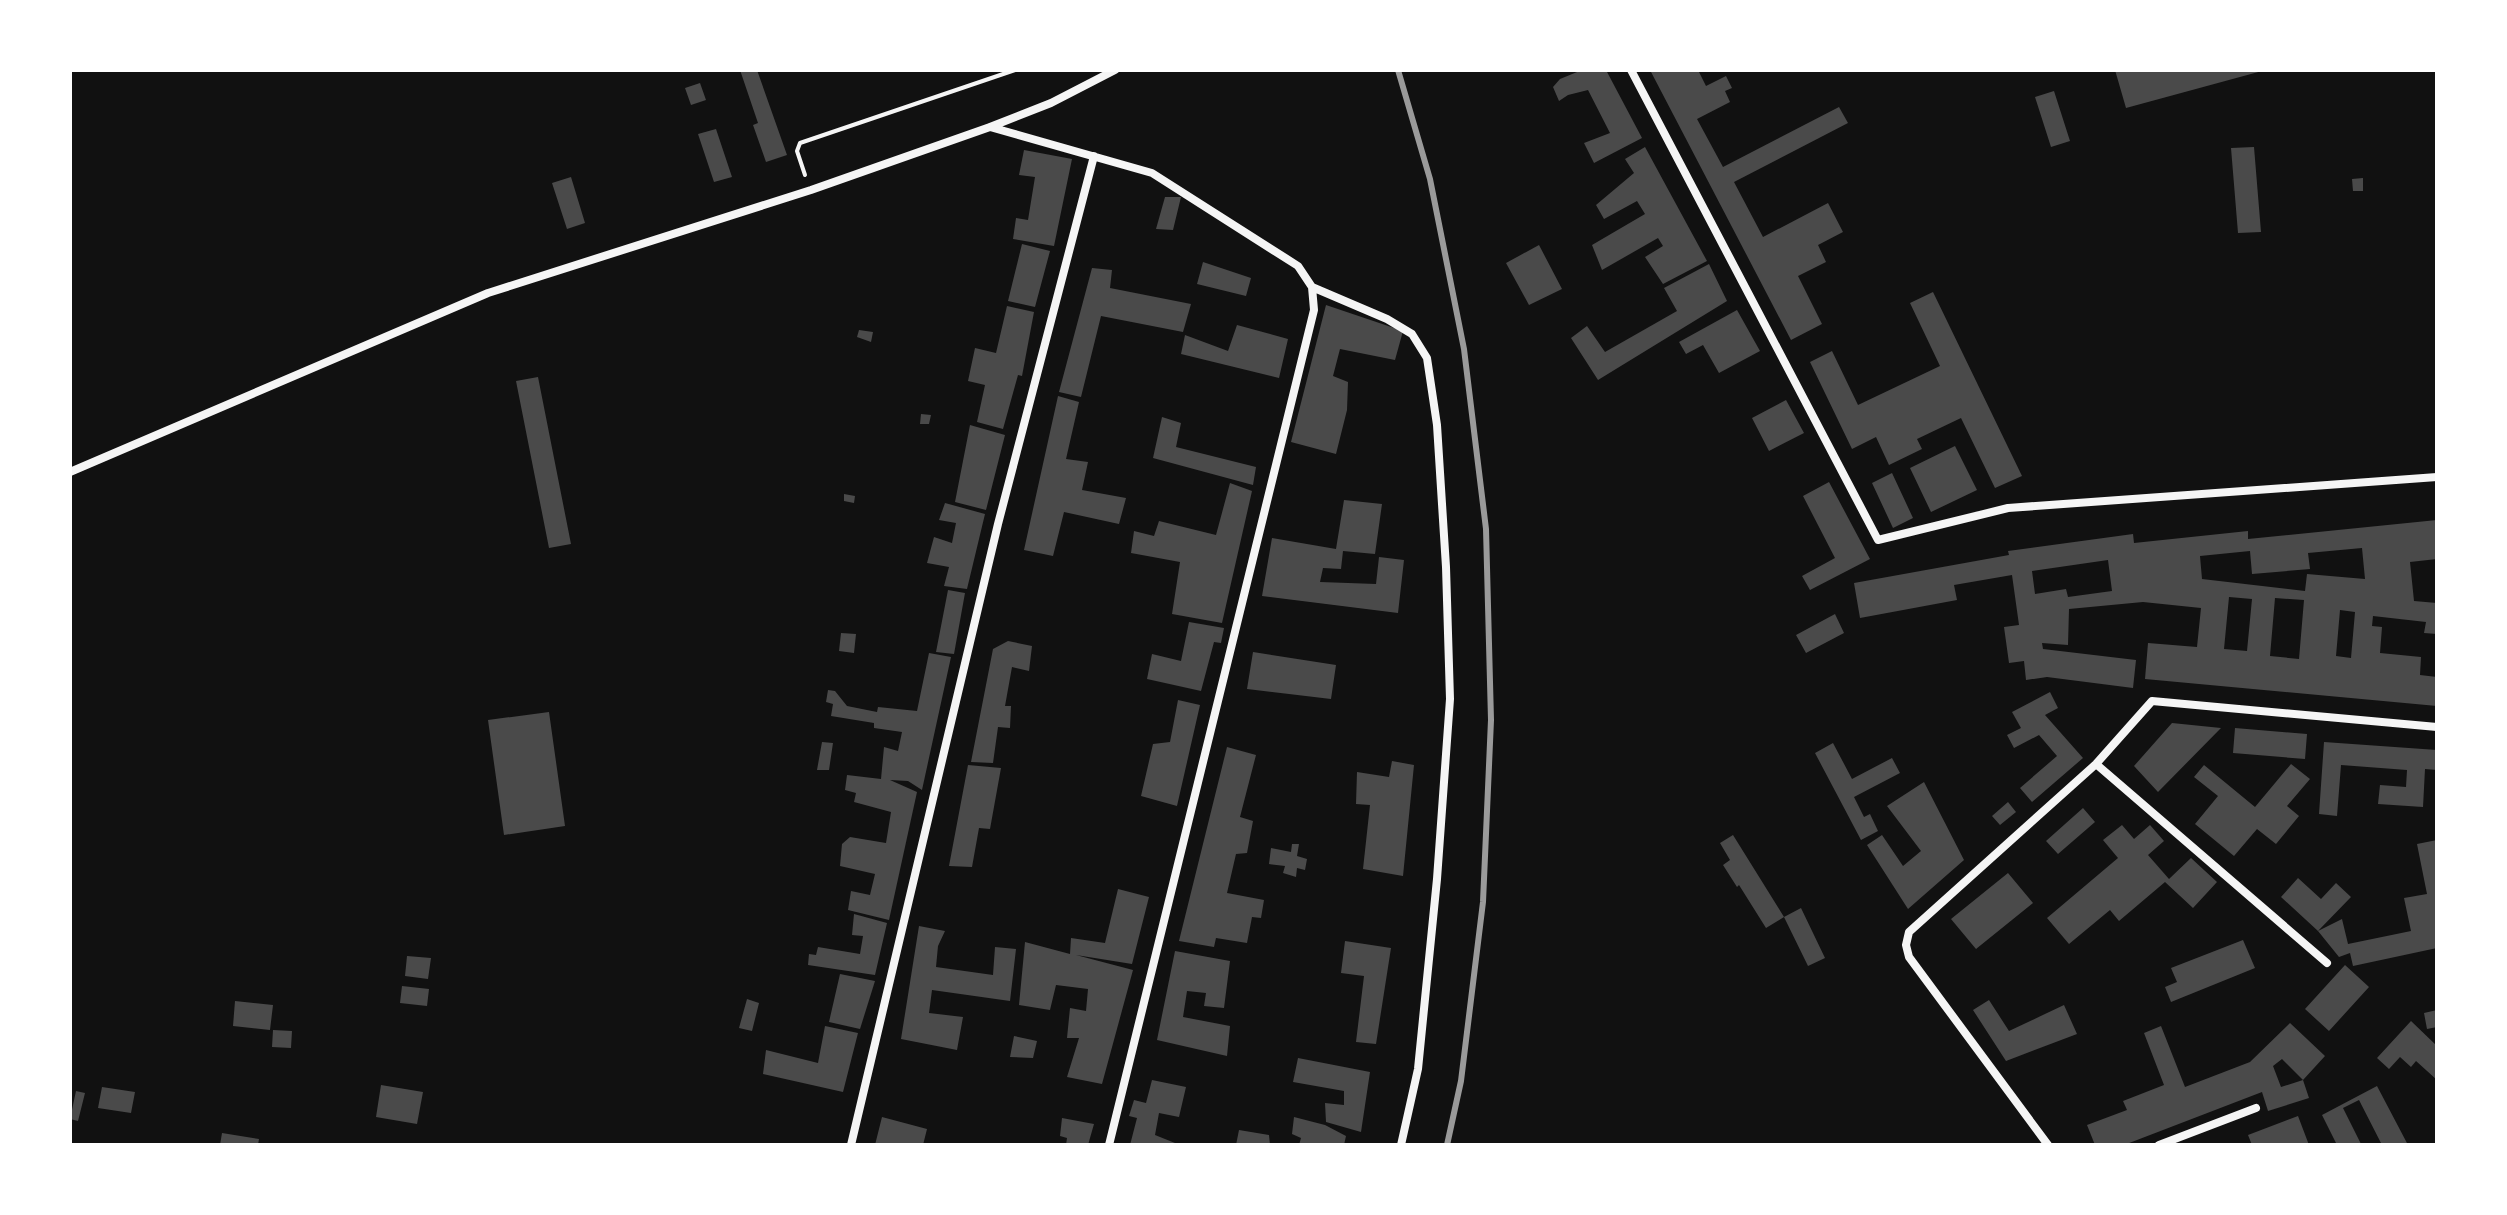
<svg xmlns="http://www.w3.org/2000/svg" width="2507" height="1215" font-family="Manrope,sans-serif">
  <rect width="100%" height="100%" fill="#111"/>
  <!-- building -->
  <path fill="#4a4a4a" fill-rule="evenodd" d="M740,70H757L787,155L766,162L753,125L758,123Z
    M1582,70H1606L1642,138L1594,163L1584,143L1610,133L1588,90L1568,95L1559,101L1553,87L1560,79Z
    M1650,70H1698L1706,86L1726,76L1732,88L1725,91L1730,102L1697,119L1723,167L1839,107L1848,123L1734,182L1763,237L1828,203L1843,232L1818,245L1826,262L1798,276L1822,324L1791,340Z
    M2115,70H2262V71L2126,108Z
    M700,83L706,100L691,105L685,88Z
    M2054,91L2070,141L2051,147L2035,97Z
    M716,129L732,177L714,182L698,134Z
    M1645,147L1707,261L1663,284L1645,257L1663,246L1658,238L1602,270L1592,245L1645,214L1637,201L1604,219L1596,205L1634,173L1625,159Z
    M2254,147L2261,232L2238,233L2231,148Z
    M1024,150L1072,159L1054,246L1013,239L1016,218L1028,220L1035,177L1019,175Z
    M571,177L585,223L567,229L552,183Z
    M2363,178V191H2353L2352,179Z
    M1165,197H1181L1173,230L1156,229Z
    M1022,244L1050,251L1035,307L1008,301Z
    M1539,245L1562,289L1529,305L1506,263Z
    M1203,262L1251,278L1246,296L1197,284Z
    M1709,264L1727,301L1598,380L1571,338L1587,326L1605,352L1677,311L1664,288Z
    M1092,268L1112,270L1110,288L1191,304L1183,332L1101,316L1081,397L1059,392Z
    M1933,292L2022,476L1995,488L1961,418L1917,439L1922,449L1889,465L1876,437L1852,449L1810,362L1832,351L1858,405L1940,366L1910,303Z
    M1326,305L1403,331L1395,360L1340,349L1333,376L1348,382L1347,410L1336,454L1291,442Z
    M1007,306L1034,312L1022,376L1018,375L1003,429L977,422L985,385L968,381L975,348L996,353Z
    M1737,310L1760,351L1719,373L1703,345L1686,354L1679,342Z
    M1237,325L1288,339L1279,378L1181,354L1185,335L1228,351Z
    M859,330L873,332L871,342L857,337Z
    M538,377L571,544L549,548L516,381Z
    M1058,396L1079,402L1066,459L1088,462L1082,490L1126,498L1119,524L1064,512L1053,556L1024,550Z
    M1786,400L1804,433L1769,451L1752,418Z
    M921,414L931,415L929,424H920Z
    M1162,417L1181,423L1176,447L1256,467L1253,485L1153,458Z
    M970,425L1005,435L986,510L955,502Z
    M1955,446L1977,490L1931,512L1910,468Z
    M1892,473L1913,518L1893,528L1872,483Z
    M1829,482L1870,559L1810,590L1802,576L1835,558L1803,496Z
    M1230,483L1252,491L1222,623L1172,614L1180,562L1131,553L1134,531L1154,536L1159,521L1216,535Z
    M844,494L855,496L854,503L844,501Z
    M1344,500L1382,504L1375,554L1343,551L1341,569L1323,568L1320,582L1376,584L1379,557L1404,560L1398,613L1262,596L1272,538L1336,549Z
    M945,503L985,514L967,589L944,586L949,567L927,563L934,537L952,543L956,523L939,520Z
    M2437,520V559L2410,562L2414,601L2437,603V634L2424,633L2426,622L2373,616L2372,626L2382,627L2380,653L2421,657L2420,675L2437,677V706L2145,679L2148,643L2197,647L2201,608L2143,602L2069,609L2068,645L2042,643L2043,649L2136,660L2133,688L2047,677L2026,680L2024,661L2009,663L2004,627L2019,625L2012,575L1954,585L1957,600L1860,618L1854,583L2009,555L2008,551L2133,534L2134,543L2248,531V539ZM2362,548L2365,579L2307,574L2305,591L2202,579L2200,556L2250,551L2252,574L2310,569L2308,553ZM2108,560L2112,591L2068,597L2066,589L2035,594L2032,571ZM2229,597L2252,599L2247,651L2224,649ZM2275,598L2304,600L2299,659L2270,656ZM2340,610L2355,612L2351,658L2336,656Z
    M948,590L965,593L954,654L936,652Z
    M1835,614L1844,633L1806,653L1796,635Z
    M1189,622L1224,628L1221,643L1214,642L1201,691L1147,679L1152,654L1181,661Z
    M841,633L856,634L854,653L839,651Z
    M1008,641L1032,646L1029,671L1012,667L1005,706H1011L1010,728L998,727L993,763L971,762L993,649Z
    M1253,652L1336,665L1331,699L1247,689Z
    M929,653L951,657L922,790L908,781L890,780L917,792L889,920L848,910L851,891L870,895L875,874L840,866L842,844L850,837L886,843L891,812L854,802L856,793L845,790L847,775L881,779L884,747L898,751L902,732L874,728V723L831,716L833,704L826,702L828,690L835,691L847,706L877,712L878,707L917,711Z
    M2050,692L2058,708L2045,715L2083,758L2032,802L2020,788L2057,756L2039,735L2014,748L2007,735L2021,728L2012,712Z
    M1178,700L1200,705L1177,806L1141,796L1153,744L1170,742Z
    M549,712L565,826L504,835L488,720Z
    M2172,723L2221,728L2158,792L2134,766Z
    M2235,728L2307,734L2305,759L2233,753Z
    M822,742L833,743L829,770H817Z
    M2324,742L2437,750V770L2425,769L2423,807L2378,804L2380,785L2406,787L2407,770L2341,765L2337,816L2319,814Z
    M1833,743L1852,779L1892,758L1900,773L1854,797L1864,817L1870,814L1878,831L1861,840L1815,753Z
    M1227,747L1256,755L1240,817L1253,821L1247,853L1236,854L1227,893L1264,900L1261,918L1252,917L1247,943L1216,938L1214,947L1179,941Z
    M1392,761L1414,765L1403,876L1363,869L1370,805L1356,804L1357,772L1389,777Z
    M2291,764L2310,779L2287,806L2299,816L2276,844L2257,829L2234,856L2195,824L2218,796L2194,777L2204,765L2255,807Z
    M968,765L1001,768L990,829L979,828L972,867L949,866Z
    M1924,782L1964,860L1908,909L1867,845L1882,835L1903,866L1921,851L1887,806Z
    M2008,802L2016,812L2000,825L1992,816Z
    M2083,808L2095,822L2058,854L2046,841Z
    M2122,825L2134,839L2150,825L2164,841L2148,855L2169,879L2191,858L2217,882L2193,908L2165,882L2119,921L2110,910L2069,944L2047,918L2118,858L2103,840Z
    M1733,835L1784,917L1801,908L1825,958L1808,966L1784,917L1766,928L1739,885L1737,887L1723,865L1730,860L1720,843Z
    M2437,840V948L2353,966L2350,953L2339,957L2318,931L2342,919L2348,944L2411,931L2404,898L2427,894L2417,844Z
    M1292,844H1299L1297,856L1307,859L1305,870L1297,868L1296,877L1283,873L1285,866L1269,864L1271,848L1291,852Z
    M2008,873L2033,903L1976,949L1951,919Z
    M2298,878L2321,899L2336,883L2351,897L2318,931L2281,897Z
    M1118,889L1149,897L1132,964L1076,955L1133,970L1102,1084L1067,1077L1079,1038H1067L1070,1008L1086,1011L1088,989L1056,985L1050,1010L1019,1005L1025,942L1070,954L1071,938L1105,943Z
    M854,914L887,923L875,975L808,965L809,954L816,955L818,947L860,954L863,936L852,935Z
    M919,926L945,931L938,946L936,967L993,975L995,947L1016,949L1010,1001L932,990L929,1013L963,1017L957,1050L901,1039Z
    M2243,940L2255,968L2171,1002L2165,987L2177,982L2171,968Z
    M1345,941L1391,948L1376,1044L1356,1042L1364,976L1341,973Z
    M1175,951L1230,961L1224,1008L1204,1006L1206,993L1187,991L1183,1017L1230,1026L1227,1056L1157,1040Z
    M407,956L431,958L428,979L405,976Z
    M2345,965L2369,987L2329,1031L2305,1009Z
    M840,974L875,981L860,1029L829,1022Z
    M402,986L429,989L427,1006L400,1003Z
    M747,999L759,1003L752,1031L739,1028Z
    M1989,1000L2009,1031L2064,1005L2077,1034L2006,1061L1973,1010Z
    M235,1001L273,1005L270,1030L233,1026Z
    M2437,1010V1027L2427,1029L2424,1013Z
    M2411,1021L2437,1046V1080L2416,1061L2411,1067L2400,1057L2389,1069L2377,1058Z
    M2290,1023L2325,1056L2303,1080L2309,1098L2268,1111L2262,1092L2124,1145H2095L2087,1125L2127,1110L2123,1101L2164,1085L2144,1033L2161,1026L2185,1087L2250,1062ZM2282,1059L2303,1080L2281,1087L2273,1066Z
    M825,1026L858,1033L843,1092L763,1074L766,1050L818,1063Z
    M273,1030L292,1031L291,1048L272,1047Z
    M1014,1036L1037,1041L1033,1058L1010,1057Z
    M1298,1058L1370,1072L1361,1132L1326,1122L1325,1103L1344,1105V1091L1293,1082Z
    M1152,1080L1186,1087L1179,1117L1159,1113L1155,1135L1180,1145H1130L1137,1118L1129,1116L1134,1100L1146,1103Z
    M381,1085L423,1092L417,1124L376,1117Z
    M2377,1086L2408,1145H2382L2359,1100L2343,1108L2361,1144L2337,1145L2322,1115Z
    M102,1087L135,1092L131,1113L98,1108Z
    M76,1091L85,1093L78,1121L70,1119Z
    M2298,1116L2309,1145H2252L2248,1135Z
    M882,1117L927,1129L923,1145H875Z
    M1294,1117L1325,1125L1346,1136L1344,1145H1299L1301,1138L1292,1134Z
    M1062,1118L1094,1124L1088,1145H1066L1067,1138L1060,1136Z
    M1239,1130L1269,1135L1270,1145H1236Z
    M222,1133L259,1139L258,1145H220Z"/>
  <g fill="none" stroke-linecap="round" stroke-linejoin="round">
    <!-- path -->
    <path stroke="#f5f5f5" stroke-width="4" d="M805,175L797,151L800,143L1015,70"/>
    <!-- minor -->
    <path stroke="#f5f5f5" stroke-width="8" d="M1631,70L1878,540L2008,508L2437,477
      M990,127L1152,173L1298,266L1312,287L1314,310L1109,1145
      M1312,287L1387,319L1412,334L1427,358L1437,425L1446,567L1450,699L1437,879L1418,1069L1401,1145
      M70,472L488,293L811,190L990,127L1051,103L1115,70
      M2096,764L2327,963
      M851,1145L998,524L1094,156
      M2048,1145L1909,957L1906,945L1909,932L2096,764L2152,701L2437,727
      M2159,1145L2256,1108"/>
    <!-- rail -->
    <path stroke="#9a9a9a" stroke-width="6" d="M1398,70L1430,179L1464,349L1486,529L1491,720L1483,902L1461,1081L1447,1145"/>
  </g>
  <!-- border -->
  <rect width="2507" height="1215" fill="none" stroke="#ffffff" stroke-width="144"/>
</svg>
